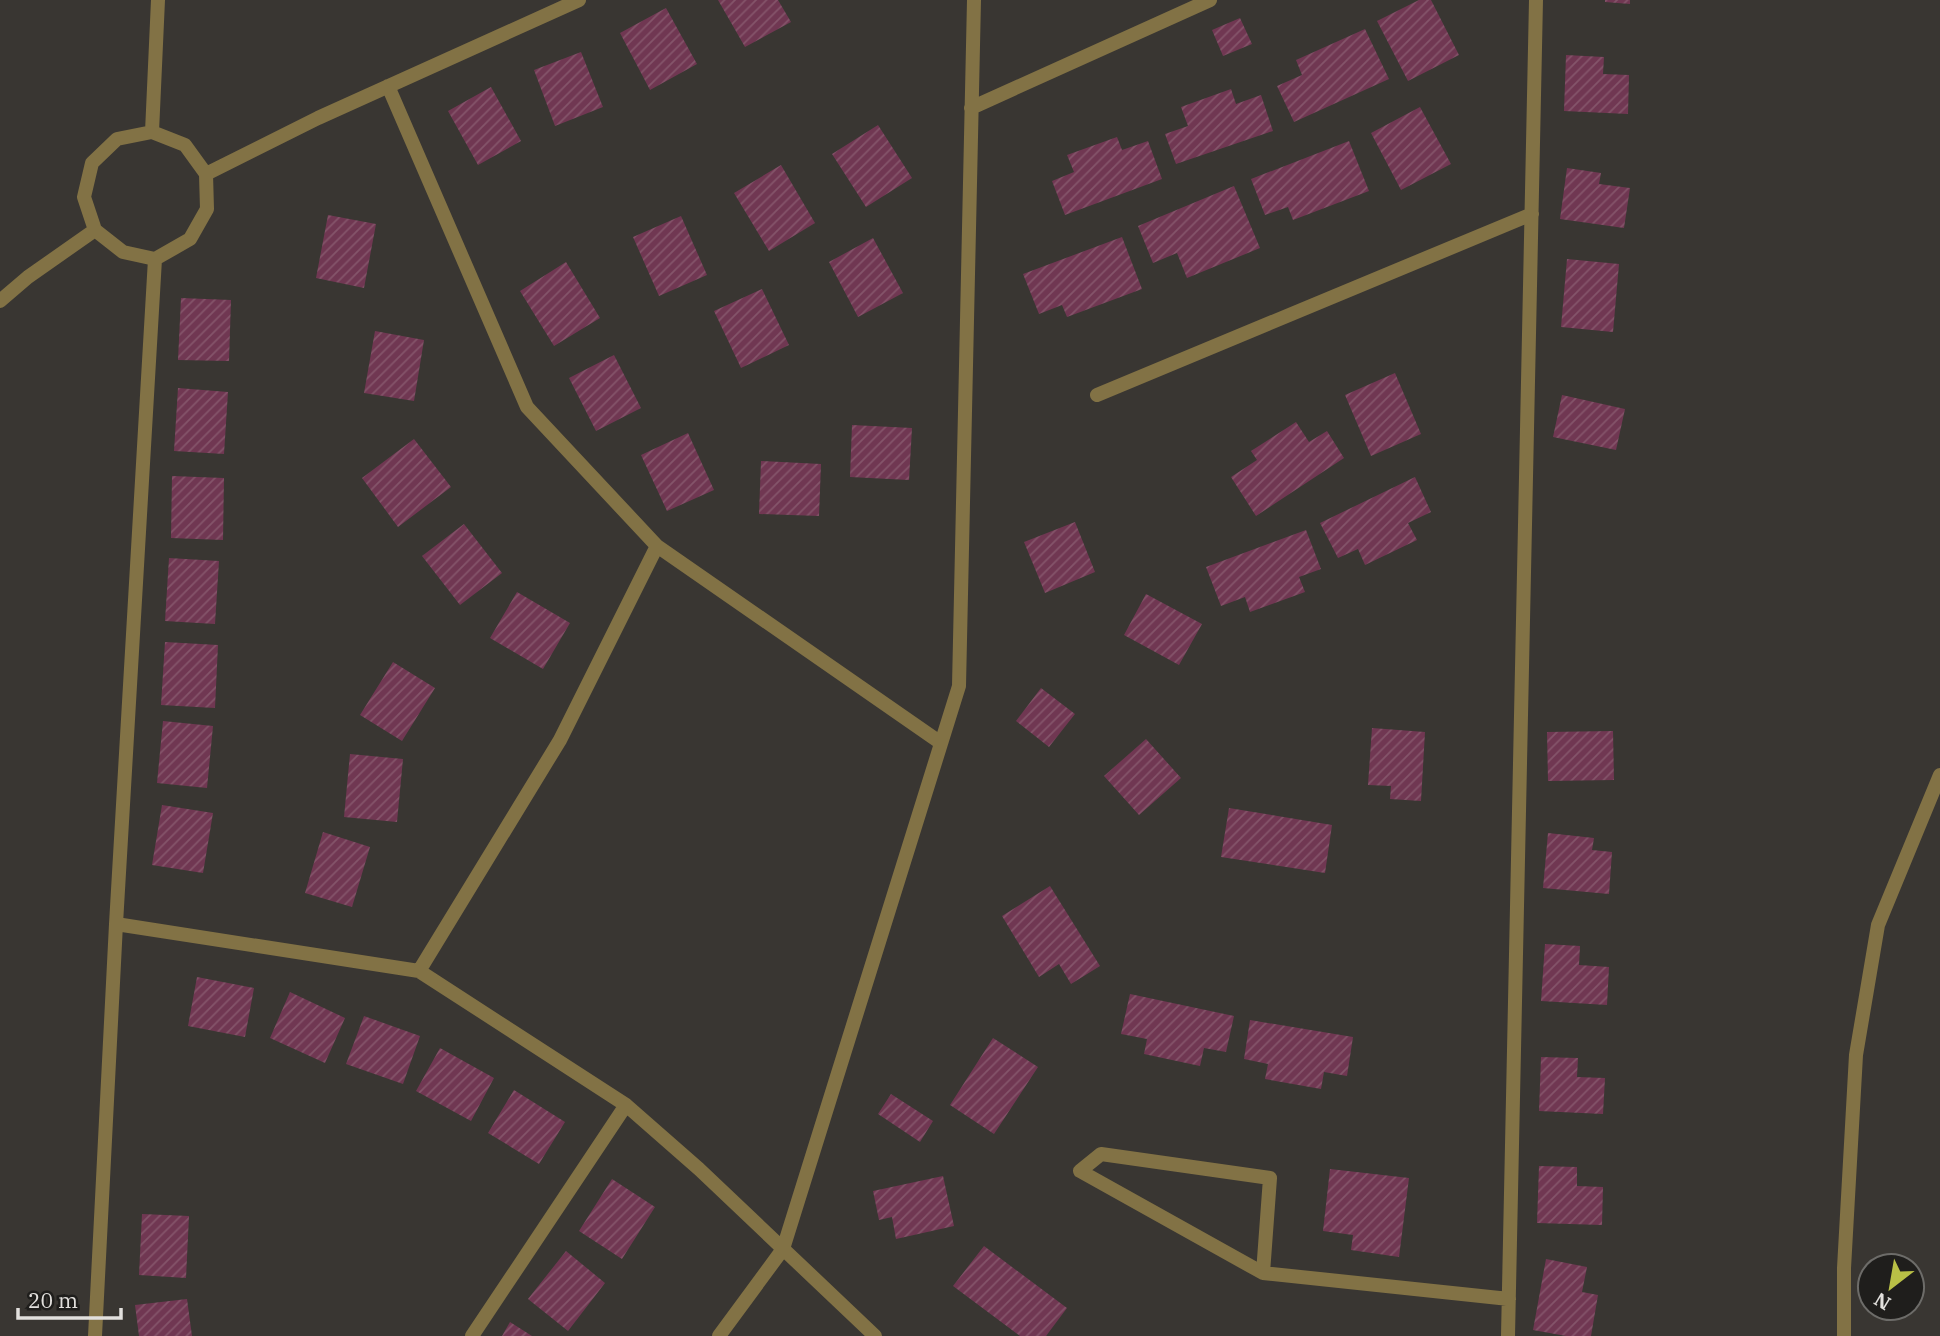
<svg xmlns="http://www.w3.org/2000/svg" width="1940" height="1336" font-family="'IBM Plex Serif',serif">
  <defs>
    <pattern id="building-hatch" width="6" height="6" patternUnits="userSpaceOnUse" patternTransform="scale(1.75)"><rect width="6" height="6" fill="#703752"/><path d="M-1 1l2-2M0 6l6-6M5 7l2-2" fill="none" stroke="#84546a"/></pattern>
  </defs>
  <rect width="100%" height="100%" fill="#393632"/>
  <!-- building -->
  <path fill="url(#building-hatch)" d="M718,0H778L791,22L745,47Z
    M1419,0H1431L1459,55L1408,81L1377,21Z
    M1605,0H1630V4L1605,2Z
    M666,8L697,64L650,90L620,33Z
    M1240,18L1252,44L1223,56L1212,30Z
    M1365,29L1389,79L1294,122L1277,86L1302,75L1296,60Z
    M581,52L603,107L555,126L534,70Z
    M1566,55L1604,57L1603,74L1629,75L1628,114L1564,111Z
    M491,87L521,141L478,165L448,111Z
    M1231,89L1236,104L1261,95L1273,131L1176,164L1165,134L1188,126L1181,107Z
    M1420,107L1451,164L1401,190L1371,133Z
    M878,125L912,178L866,207L832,154Z
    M1117,137L1122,150L1148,141L1162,179L1065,215L1052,181L1074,172L1067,155Z
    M1349,141L1369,191L1293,220L1288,207L1265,215L1251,179Z
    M781,165L815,223L769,251L734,193Z
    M1567,168L1601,173L1599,184L1630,188L1624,228L1560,219Z
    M1234,186L1260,248L1187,278L1177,253L1153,263L1138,226Z
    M328,215L376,224L364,288L316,278Z
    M681,216L707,275L659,296L633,237Z
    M1122,237L1142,289L1067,317L1062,305L1039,314L1023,274Z
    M873,238L903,293L858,317L829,262Z
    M1567,259L1619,264L1613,332L1561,327Z
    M566,262L600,318L554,346L520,291Z
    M762,289L789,345L741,368L714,311Z
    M181,298L231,300L229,361L178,360Z
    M375,331L424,340L414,401L364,393Z
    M614,355L641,408L596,431L569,378Z
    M1395,373L1421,434L1371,456L1345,395Z
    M178,388L228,392L224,454L174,451Z
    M1562,395L1625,409L1616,450L1553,437Z
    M1296,422L1309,442L1327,431L1344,458L1256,516L1231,477L1257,460L1251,451Z
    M852,425L912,428L909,480L850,477Z
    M688,433L714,490L667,511L641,455Z
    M414,439L451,487L398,527L362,478Z
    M761,461L821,464L819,516L759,514Z
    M172,476L224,478L223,540L171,538Z
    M1415,477L1431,512L1408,523L1417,540L1365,565L1358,549L1338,558L1320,523Z
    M1075,522L1095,572L1045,593L1024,542Z
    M464,524L502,573L460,605L422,556Z
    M1306,530L1321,569L1299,577L1305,592L1250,612L1245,597L1221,606L1206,567Z
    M169,558L219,561L215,624L165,621Z
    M517,592L570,623L543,669L490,638Z
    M1146,594L1202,624L1179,665L1124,635Z
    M165,642L218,645L215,708L161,705Z
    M393,662L435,688L402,741L360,715Z
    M1041,688L1075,714L1049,747L1016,721Z
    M163,721L213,726L207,788L157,783Z
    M1372,728L1425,732L1421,801L1390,799L1391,786L1368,785Z
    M1613,731L1614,780L1548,781L1547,732Z
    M1146,739L1181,778L1139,815L1104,776Z
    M350,754L403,759L397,822L344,817Z
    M162,805L213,813L203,873L152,865Z
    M1229,808L1332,825L1325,873L1221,857Z
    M323,832L370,847L352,907L305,893Z
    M1548,833L1594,838L1592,850L1612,852L1609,894L1543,888Z
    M1050,886L1100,966L1071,984L1059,964L1039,977L1002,916Z
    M1545,944L1580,946L1579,965L1609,967L1607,1005L1541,1001Z
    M197,977L254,988L245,1037L188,1026Z
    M290,992L345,1018L325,1063L270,1038Z
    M1130,994L1234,1016L1226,1052L1204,1048L1200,1066L1144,1054L1147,1039L1121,1034Z
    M364,1016L420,1036L403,1084L346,1064Z
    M1250,1020L1353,1037L1347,1076L1324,1072L1321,1089L1265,1079L1268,1064L1244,1059Z
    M993,1038L1038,1067L994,1134L950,1105Z
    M440,1048L494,1078L471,1121L416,1091Z
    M1541,1057L1578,1058L1577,1077L1605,1078L1603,1114L1539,1111Z
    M514,1090L565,1122L539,1164L488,1133Z
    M891,1094L933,1121L920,1142L878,1114Z
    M1539,1166L1577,1167V1186L1603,1187L1602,1225L1537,1223Z
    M1330,1169L1409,1178L1399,1257L1351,1250L1353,1235L1323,1231Z
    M943,1176L954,1226L896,1239L892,1217L879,1220L873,1191Z
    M612,1179L655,1207L622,1259L579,1231Z
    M142,1214L189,1216L186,1278L139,1275Z
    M984,1246L1067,1308L1046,1336H1020L953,1286Z
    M566,1251L605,1283L568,1331L528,1299Z
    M1546,1259L1587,1267L1582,1292L1598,1295L1591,1336H1566L1533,1330Z
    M187,1299L192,1336H139L135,1305Z
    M510,1322L532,1336H502Z"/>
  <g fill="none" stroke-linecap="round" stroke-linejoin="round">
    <!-- minor -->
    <path stroke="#827245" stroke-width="14" d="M388,86L527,407L657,546L941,743
      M971,108L1210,0
      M152,132L185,145L206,174L207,209L190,239L155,259L123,252L95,230L84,197L92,163L117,139Z
      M152,132L158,0
      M206,174L318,118L579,0
      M0,301L28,277L95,230
      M1097,395L1532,214
      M116,924L419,971L626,1105L699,1169L875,1336
      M419,971L560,740L657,546
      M1263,1273L1270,1178L1101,1154L1080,1171L1263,1273L1509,1299
      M95,1336L116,924L155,259
      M472,1336L626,1105
      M719,1336L783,1249L959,686L974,0
      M1508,1336L1536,0
      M1844,1336V1268L1856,1055L1878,925L1940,775"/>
  </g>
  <!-- north arrow -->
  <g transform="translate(1891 1287) rotate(211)"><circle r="33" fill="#1f1e1c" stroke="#6d6c69" stroke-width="2"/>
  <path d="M0-5L12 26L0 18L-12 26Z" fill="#b9c046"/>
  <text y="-10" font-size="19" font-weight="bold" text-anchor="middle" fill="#e2e0dd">N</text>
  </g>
  <!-- scale -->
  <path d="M18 1308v10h103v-10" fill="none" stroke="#e2e0dd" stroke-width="3.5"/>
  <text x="28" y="1308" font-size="21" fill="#e2e0dd" stroke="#1f1e1c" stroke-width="5" paint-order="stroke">20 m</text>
</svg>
